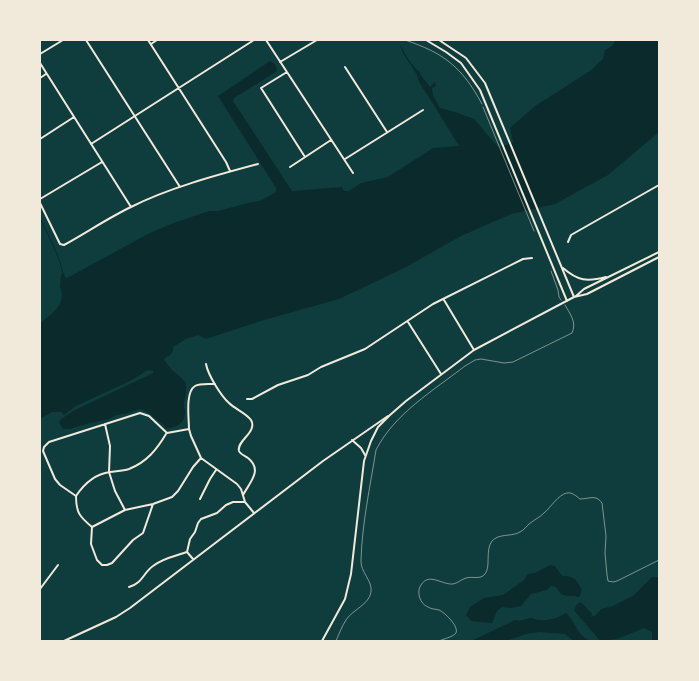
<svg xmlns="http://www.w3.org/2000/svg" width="699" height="681" font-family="'PT Sans',sans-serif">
  <rect width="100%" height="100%" fill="#0f3d3e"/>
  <!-- water -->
  <path fill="#0a2a2b" d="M616,40H659V132L608,175L555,204L511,214L461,236L404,268L339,299L264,320L206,339L198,335L186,339L173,347C174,354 169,355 164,359C166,362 168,366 171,369C175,373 182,377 185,382C188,388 185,396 184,402C183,406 185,409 185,413C185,424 174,429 165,428V426C156,420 150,412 140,409L128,413L117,415L109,419L86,424L70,429H63L59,422L61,419L75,410L153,373V371L148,370L132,380L76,406L64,415L61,412H52L40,419V323C53,314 67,303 60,287L61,275L64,273L65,277L67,278L148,234L171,224L209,211H218L252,202L260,201L276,192V188L218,96L270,61L275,64L277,71L234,98L233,101L292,191L342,187L344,191H349L361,183L388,177L433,148L459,146L437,110L419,82L417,75L403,53L399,43C405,53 411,66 420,72V74L430,87L435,82L436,86L432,88L433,95L440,108L455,112L474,119L498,147L509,144L513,142L510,128L535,106L590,71L603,59L605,50L612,46Z
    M550,565L555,566L562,576C575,576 576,579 582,590L579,597C567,593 565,601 556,587L551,586L547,590L531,594L521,606L511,608L502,607L497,611L492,623L471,621L466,615L470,607L484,598L503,595L524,580L528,574L535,573Z
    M652,577H659V641H652V632L644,628L617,639L600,641C592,630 582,621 574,610L577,604L581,602L592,614L591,617L596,615L601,609L613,606L634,595Z
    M566,613C577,623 575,634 591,641H574L565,634L539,632L526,634L506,641H471L515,620C522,622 524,619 530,618C533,618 536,620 538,620C548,621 558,618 566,613Z"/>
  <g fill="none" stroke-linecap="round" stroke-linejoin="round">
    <!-- stream -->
    <path stroke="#0a2a2b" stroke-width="1" d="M40,218C48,236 60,255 63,275"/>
    <!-- path -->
    <path stroke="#f1e9da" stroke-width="0.5" d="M405,40C444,53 462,67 482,104
      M483,107L534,231
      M551,271L558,290L559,297L561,300
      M336,641C339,634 342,626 346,620C352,610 369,605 371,592C373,581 360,572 361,560C362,524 370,487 376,450C394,414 434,390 465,366L475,360L481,359L504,363L513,362L572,333C577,322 570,314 565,305
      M439,641C443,639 453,637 456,633C459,626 444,612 439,610C435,609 431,609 428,607C420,604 416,592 421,585C429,572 442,585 453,584C458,583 462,579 466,578C473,576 480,580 485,574C491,567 485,550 492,541C499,533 512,537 520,532C524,530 526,527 529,524C534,520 540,517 544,513C550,508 559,494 567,493C572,492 576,496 580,499C589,499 596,494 602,503L606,536L605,553L607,575L608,581L613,582L617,581L659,560"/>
    <!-- minor -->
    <path stroke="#f1e9da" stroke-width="2" d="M86,40L180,187
      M148,40L226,162L230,171
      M266,40L353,173
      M151,44L157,40
      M40,54L63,40
      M280,62L317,40
      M40,63L131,207
      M345,67L387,132
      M287,72L261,88L305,157
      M40,78L46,74
      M40,139L74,117
      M91,144L254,40
      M345,159L423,110
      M290,167L331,140
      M40,199L102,162
      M40,203L60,244L64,245C86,233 108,218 131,207C168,188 217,175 258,164
      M568,242L571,235L659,185
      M444,300L474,350
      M408,322L441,374
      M206,364C208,375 221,396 229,403C235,409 246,413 251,420C258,432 236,441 239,451C240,454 245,456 248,458C263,470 250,482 243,495
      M247,399H252L278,385L308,375L321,367L365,349L433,304L523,259L532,258
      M105,424L110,446L109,472L115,491L125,510
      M189,429L191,436L201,458L237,484L241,489L245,502L254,513
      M352,440L361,448L365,455
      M76,496L60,485L55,479L43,451L44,447L49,442L140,413L149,416L167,433L189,429C189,419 185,392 195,386C200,383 209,384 215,384
      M76,496C84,484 95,474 110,472C117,471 123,471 129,469C147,462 157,449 166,434
      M76,496C76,513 80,517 92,527
      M200,499L210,479L216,470
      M92,527L125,510L153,504L172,497L178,491L193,467L201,458
      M92,527L91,544L97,560L102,565H107L112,563L133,540L143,533L153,504
      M187,552L193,559
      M129,587C143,583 143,573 153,566C163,558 176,556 187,552L190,539L195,532L198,523L201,519L217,513L226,505L233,502H245
      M40,589L58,565
      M64,641L116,617L130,608L323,461L388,416"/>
    <!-- tertiary -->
    <path stroke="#f1e9da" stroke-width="2" d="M426,40L446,52L461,63L480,90L567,301
      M439,40L466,58L485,83L574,297
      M563,268C578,281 587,282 606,277
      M576,296L584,289L659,252
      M322,641L345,599L351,574L364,461L371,441L378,427L390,415L406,401L474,350L574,297L587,294L659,257"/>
  </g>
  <!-- border -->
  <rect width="699" height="681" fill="none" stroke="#f1e9da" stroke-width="82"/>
</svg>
